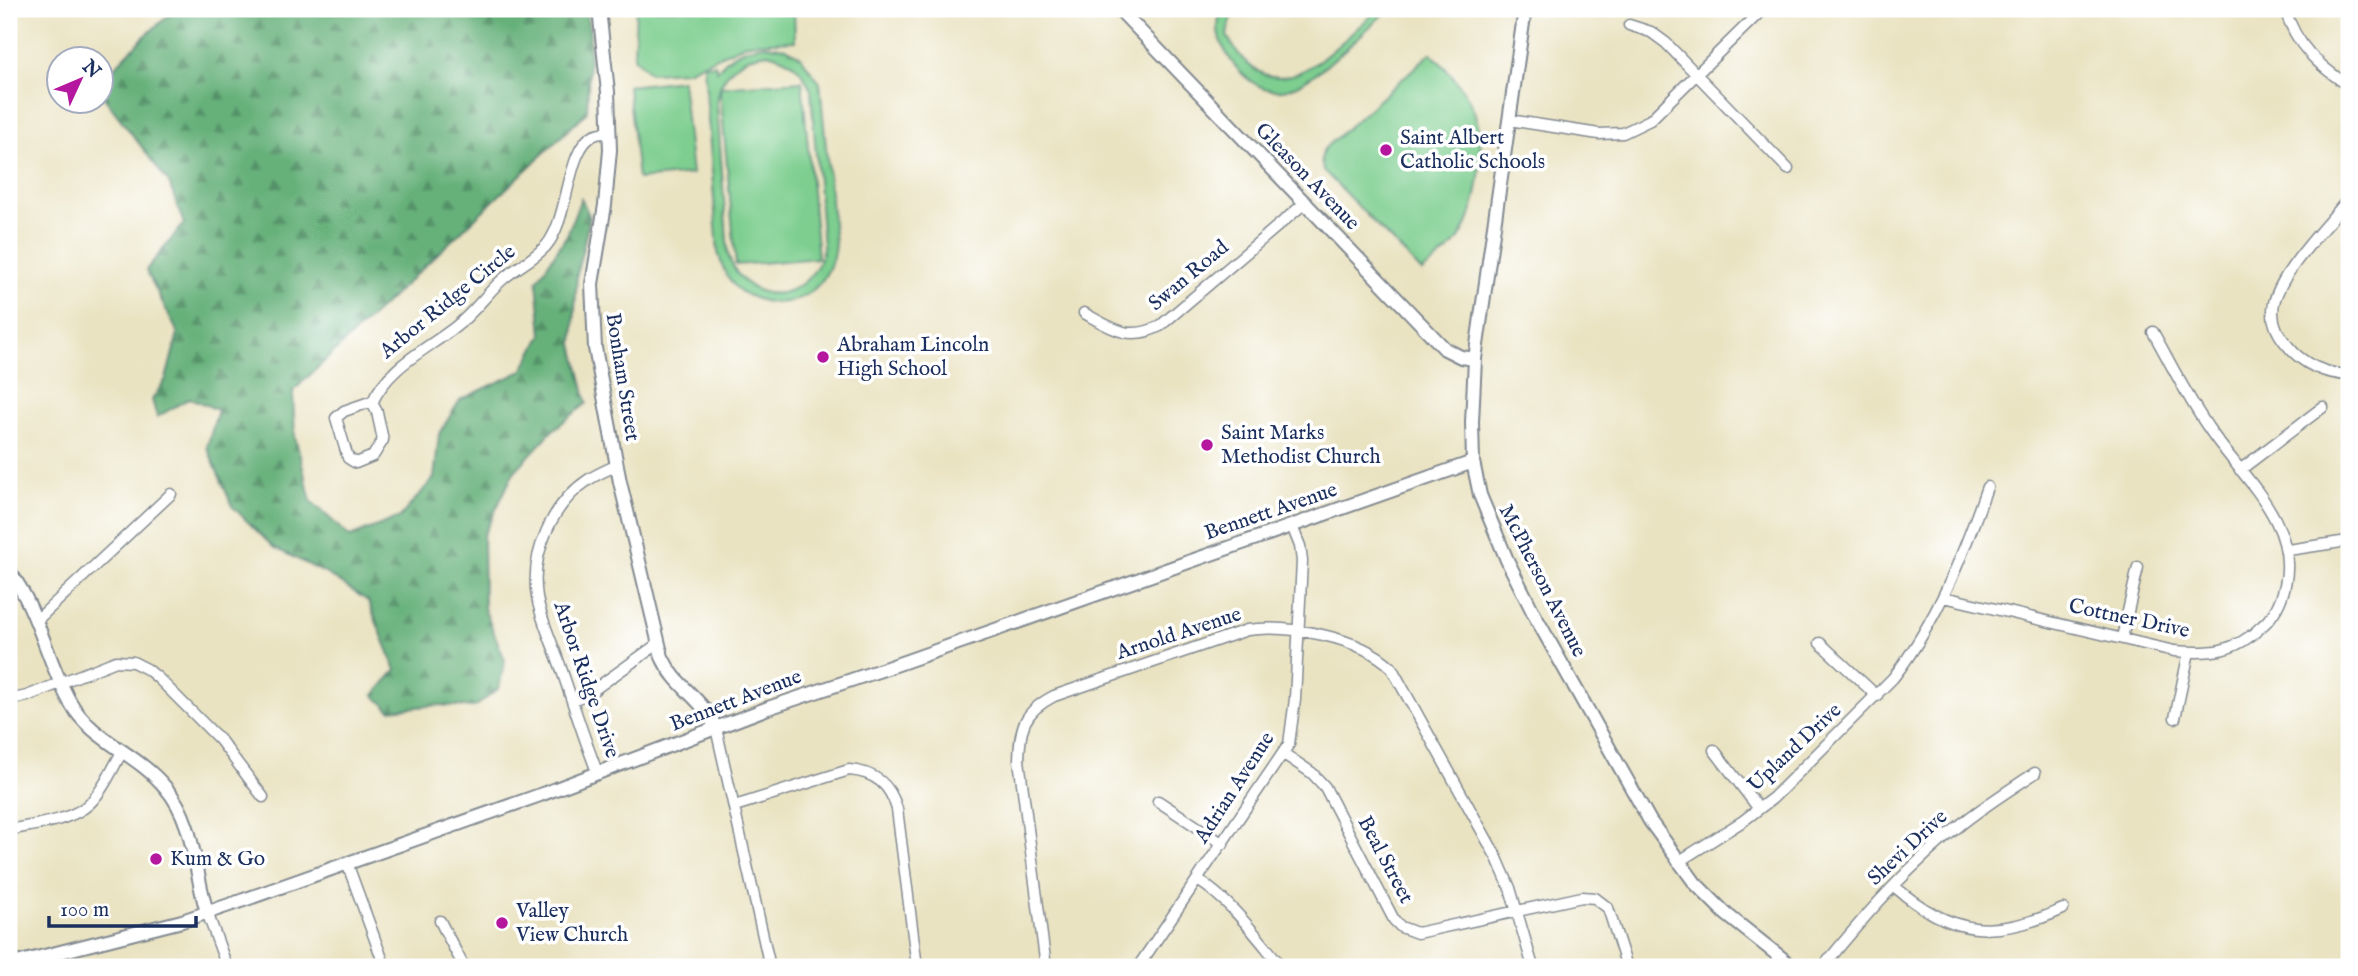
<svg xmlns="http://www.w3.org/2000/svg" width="2358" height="976" font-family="'IM FELL English',serif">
  <defs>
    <pattern id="forest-firs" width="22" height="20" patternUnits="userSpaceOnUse" patternTransform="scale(1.75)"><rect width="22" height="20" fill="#66b17a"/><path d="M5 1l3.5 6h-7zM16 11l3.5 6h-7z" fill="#539067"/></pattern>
  </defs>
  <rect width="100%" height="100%" fill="#fff"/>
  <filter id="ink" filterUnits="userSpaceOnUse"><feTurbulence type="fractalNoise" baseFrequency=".0143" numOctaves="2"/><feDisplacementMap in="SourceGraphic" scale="14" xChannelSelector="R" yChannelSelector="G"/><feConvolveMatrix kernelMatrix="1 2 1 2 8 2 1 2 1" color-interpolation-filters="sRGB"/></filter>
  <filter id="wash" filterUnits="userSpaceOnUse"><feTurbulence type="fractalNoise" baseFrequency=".00686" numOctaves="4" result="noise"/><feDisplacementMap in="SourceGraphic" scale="28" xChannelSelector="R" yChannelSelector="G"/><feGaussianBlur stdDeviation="1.57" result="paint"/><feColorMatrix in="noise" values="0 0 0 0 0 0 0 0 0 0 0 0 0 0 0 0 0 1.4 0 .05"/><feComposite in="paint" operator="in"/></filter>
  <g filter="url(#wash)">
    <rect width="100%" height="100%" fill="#eae3c2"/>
    <!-- green -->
    <path fill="#7dce8f" stroke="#4c7e76" stroke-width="2" fill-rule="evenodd" d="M636,9H794L795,41L748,43L687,71L650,73L634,57Z
      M1223,9H1239L1230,20L1227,36C1275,123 1329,51 1379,9H1389C1366,29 1311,87 1282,90C1258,93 1238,73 1227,54C1218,40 1214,24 1223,9Z
      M766,45L786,48L800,56L820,83L835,244C832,286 796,314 754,298C746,295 737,290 732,283C724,274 722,264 718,253L704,65L715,64L717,71C730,53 745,47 766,45ZM768,53C792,60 801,67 811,90L823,247C818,287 771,311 741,278C734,271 731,263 728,254L717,104L720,88L736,265L818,258L802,81L720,87C730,65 745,56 768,53Z
      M1431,53C1449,71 1467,90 1475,114C1487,150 1479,214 1455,244C1446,254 1432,263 1422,272L1323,170L1321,159L1324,149Z
      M682,80L692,174L638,179L628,86Z"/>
    <!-- forest -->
    <path fill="url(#forest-firs)" stroke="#40706c" stroke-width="2" d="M176,9H586L590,35L587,112L293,391L295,436L311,501L350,537L400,517L434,478L439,434L460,400L522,371L542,335L537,281L567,235L581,198L590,217L577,274L573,344L587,403L553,430L514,472L483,536L484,608L505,660L499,688L475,707L437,705L390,710L374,695L396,670L368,601L327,574L273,547L232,506L207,447L218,410L190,398L157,417L152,400L166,379L178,333L146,270L184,224L169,183L102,95V80L145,36Z"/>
  </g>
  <g filter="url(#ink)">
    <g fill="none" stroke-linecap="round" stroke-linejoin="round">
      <!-- street casing -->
      <g stroke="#828990" stroke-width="13">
        <path id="street" d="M2285,9C2296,46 2318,65 2349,86
          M1629,25L1651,32L1666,43L1788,169
          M1509,120L1599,134L1623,133L1650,120L1763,9
          M2349,198C2329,224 2271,280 2273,313C2273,326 2280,337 2288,346C2303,365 2326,374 2349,375
          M1084,313C1111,328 1129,342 1160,326L1306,202
          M367,403H372L377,412L383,440L373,456L356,463L348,458L336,418L344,411Z
          M372,403C388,367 424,351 454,328C473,314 486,294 503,279C517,267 534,259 546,246C570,218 566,148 594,135C598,133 605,133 610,132
          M2240,470L2323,407
          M2288,550L2348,541
          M1944,597L2174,651C2210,654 2235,653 2262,626C2274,616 2282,600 2285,585C2299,524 2244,479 2212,433C2189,401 2172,366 2153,332
          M37,620L171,494
          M2122,638L2138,567
          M1820,643L1877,696
          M9,700L27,696L116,661L133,662L147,669L158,678L220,740L263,797
          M572,700L588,694L659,643
          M2175,718L2189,652
          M716,728L770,967
          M1714,750L1759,809
          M1284,754L1312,773L1325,787L1394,920L1401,927L1417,933L1582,897L1595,898L1608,908L1627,967
          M598,774C584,739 573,703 561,668C553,644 541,621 537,597C530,554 552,504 588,480C597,474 607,470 617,465
          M1158,801L1223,844
          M735,806L849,770C875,772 890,784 897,809L917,967
          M9,830C32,825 64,822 84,808C101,796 112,769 122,752
          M1678,862L1743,821L1773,798L1893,678C1938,620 1963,555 1987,487
          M347,863L385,967
          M1198,880C1232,902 1256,936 1282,967
          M1894,886C1951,936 1995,940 2063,909
          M207,912L227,967
          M440,921L464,967
          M1046,967L1019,760C1020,727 1023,712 1054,696L1247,630C1288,624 1360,637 1391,667L1497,858L1510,888L1533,967
          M1138,967L1289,744L1295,699L1302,561L1300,546L1292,526
          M1823,967C1865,915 1911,863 1964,822C1987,804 2011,789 2035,773"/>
      </g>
      <!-- secondary casing -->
      <g stroke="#828990" stroke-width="16">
        <path id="secondary" d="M599,9L608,92L610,150L605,205L592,284L595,348L620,482L662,657C676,688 702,697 716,728
          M1119,9L1445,349L1461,357L1475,359
          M1525,9L1475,359L1472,422L1473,462L1480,495L1507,560L1535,616L1650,821L1695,883L1726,914L1793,967
          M9,571C39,611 46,659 70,702C92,741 137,753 165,787C195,821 194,871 207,912
          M9,965L182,921L238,902L540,795L768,708L887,668L1473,462"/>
      </g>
      <!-- street -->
      <use href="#street" stroke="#fff" stroke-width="10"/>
      <!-- secondary -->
      <use href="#secondary" stroke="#fff" stroke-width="12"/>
    </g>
  </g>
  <!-- markers -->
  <g fill="#b5179e" stroke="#fff" stroke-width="2.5">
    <circle cx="1386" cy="150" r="7"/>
    <circle cx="823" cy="357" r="7"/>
    <circle cx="1207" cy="445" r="7"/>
    <circle cx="156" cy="859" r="7"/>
    <circle cx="502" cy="923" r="7"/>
  </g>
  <g text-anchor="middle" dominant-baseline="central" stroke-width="7" stroke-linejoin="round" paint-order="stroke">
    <!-- poi labels -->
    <g font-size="21" fill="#1b2f5e" stroke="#fff" text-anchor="start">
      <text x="1400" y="138">Saint Albert<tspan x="1400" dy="24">Catholic Schools</tspan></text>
      <text x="837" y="345">Abraham Lincoln<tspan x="837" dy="24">High School</tspan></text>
      <text x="1221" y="433">Saint Marks<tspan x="1221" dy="24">Methodist Church</tspan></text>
      <text x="170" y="859">Kum &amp; Go</text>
      <text x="516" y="911">Valley<tspan x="516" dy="24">View Church</tspan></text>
    </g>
    <!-- street labels -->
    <g font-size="21" fill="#1b2f5e" stroke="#fff">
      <text transform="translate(1307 177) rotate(46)">Gleason Avenue</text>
      <text transform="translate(1189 276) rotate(-40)">Swan Road</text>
      <text transform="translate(448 302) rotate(-39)">Arbor Ridge Circle</text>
      <text transform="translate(622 377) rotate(81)">Bonham Street</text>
      <text transform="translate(1271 512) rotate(-19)">Bennett Avenue</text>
      <text transform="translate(1542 581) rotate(63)">McPherson Avenue</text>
      <text transform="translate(2129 619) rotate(12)">Cottner Drive</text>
      <text transform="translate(1179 634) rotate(-18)">Arnold Avenue</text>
      <text transform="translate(586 680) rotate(71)">Arbor Ridge Drive</text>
      <text transform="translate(736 701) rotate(-21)">Bennett Avenue</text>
      <text transform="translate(1795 748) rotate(-43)">Upland Drive</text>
      <text transform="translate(1235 788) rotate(-57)">Adrian Avenue</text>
      <text transform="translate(1908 848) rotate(-43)">Shevi Drive</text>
      <text transform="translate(1385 860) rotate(62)">Beal Street</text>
    </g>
  </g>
  <!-- margin -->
  <rect width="2358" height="976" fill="none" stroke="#fff" stroke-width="35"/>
  <!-- north arrow -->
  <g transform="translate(80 80) rotate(46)"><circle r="33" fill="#ffffff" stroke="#a4acbf" stroke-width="2"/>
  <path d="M0-5L12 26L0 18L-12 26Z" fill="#b5179e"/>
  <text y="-10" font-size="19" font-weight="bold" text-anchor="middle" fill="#1b2f5e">N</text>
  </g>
  <!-- scale -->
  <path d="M49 916v10h147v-10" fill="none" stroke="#1b2f5e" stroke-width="3.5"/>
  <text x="60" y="916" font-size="21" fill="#1b2f5e" stroke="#ffffff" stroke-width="5" paint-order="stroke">100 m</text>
</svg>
